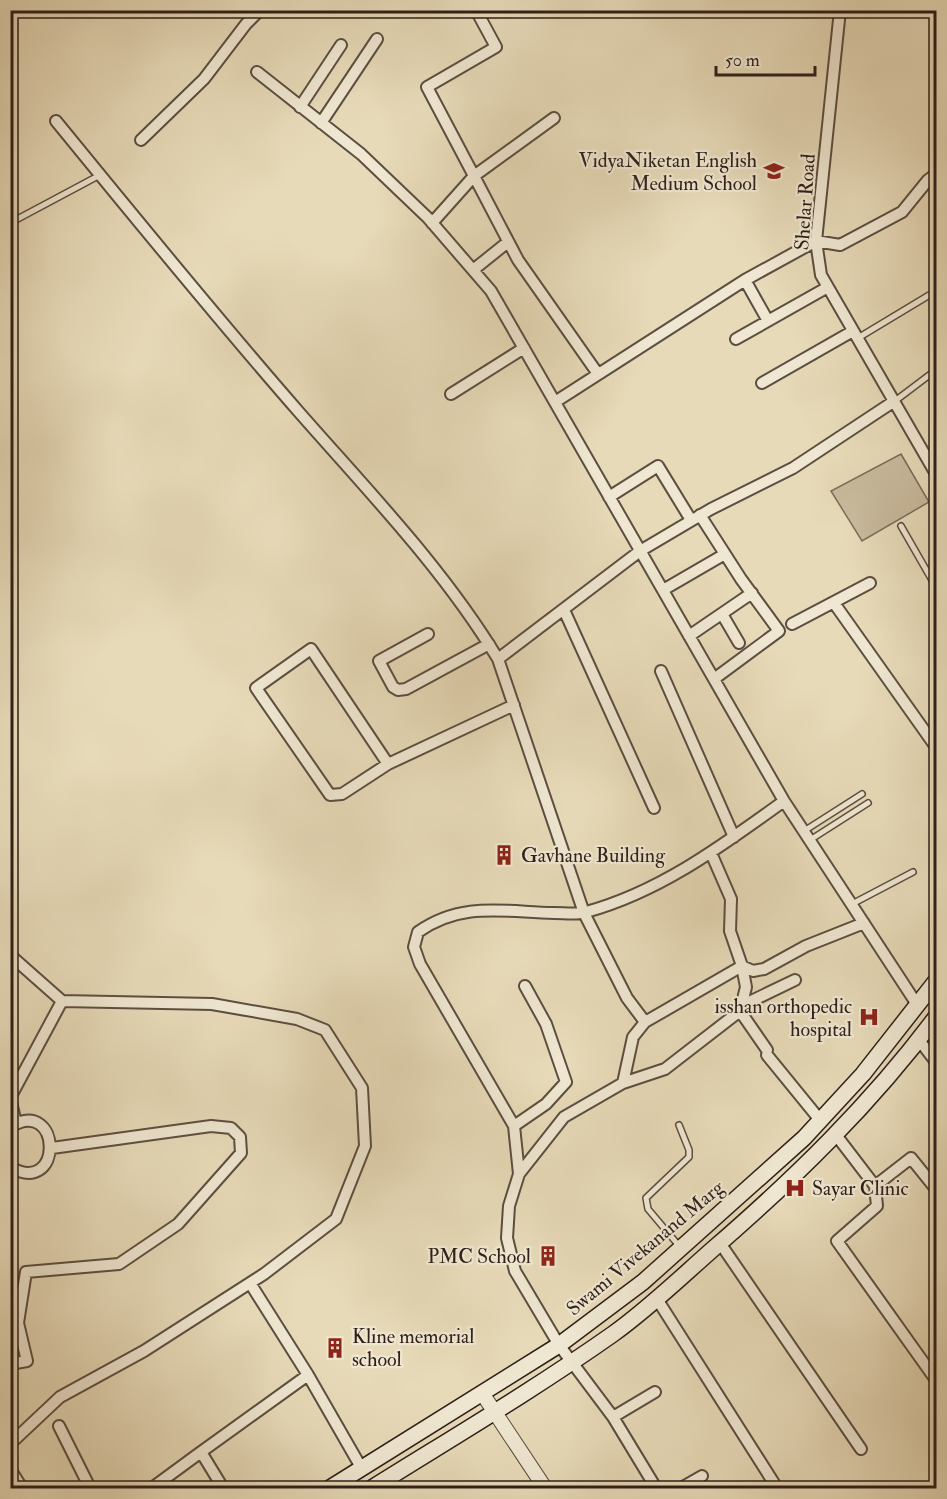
<svg xmlns="http://www.w3.org/2000/svg" width="947" height="1499" font-family="'IM FELL Double Pica',serif">
  <rect width="100%" height="100%" fill="#e7dab8"/>
  <filter id="stains"><feTurbulence type="fractalNoise" baseFrequency=".00333" numOctaves="4"/><feColorMatrix values="0 0 0 0 .2 0 0 0 0 .09 0 0 0 0 .02 0 0 0 .5 -.17"/></filter>
  <radialGradient id="worn" r=".72"><stop offset=".6" stop-color="#630" stop-opacity="0"/><stop offset="1" stop-color="#630" stop-opacity=".3"/></radialGradient>
  <!-- green -->
  <path fill="#c8ba9d" stroke="#7b6c5b" stroke-width="1.5" d="M901,454L929,502L862,541L831,491Z"/>
  <g fill="none" stroke-linecap="round" stroke-linejoin="round">
    <!-- service casing -->
    <g stroke="#5c4e41" stroke-width="8">
      <path id="service" d="M10,223L100,175
        M858,338L936,291
        M895,401L936,370
        M901,526L936,587
        M804,831L862,794
        M810,840L868,803
        M852,904L913,872
        M679,1125L689,1150V1157L646,1198L648,1209L680,1247"/>
    </g>
    <!-- minor casing -->
    <g stroke="#5c4e41" stroke-width="14">
      <path id="minor" d="M840,10L816,241L821,275L936,474
        M257,72L361,154L428,218L491,291L784,801L918,1006
        M300,107L341,45
        M554,118L474,176L518,260L598,374
        M56,121C136,219 215,316 298,411C368,491 443,568 498,659L584,913L627,998L645,1022L633,1037L623,1083L564,1117L519,1174L509,1206L507,1238L515,1271L559,1345L613,1417L656,1488
        M321,123L377,39
        M141,140L204,79L246,24L260,10
        M432,223L474,176L427,87L496,47L476,10
        M473,270L508,242
        M745,280L768,321
        M736,339L828,287
        M762,383L853,331
        M451,394L524,348
        M555,402L745,280L816,241L840,245L902,212L928,180L936,174
        M609,497L658,466L691,520
        M700,515L741,579L779,631L714,679
        M663,590L725,554
        M834,603L936,747
        M564,610L654,808
        M722,614L739,643
        M792,624L870,583
        M428,634L379,661L393,687L398,690L406,689L489,644
        M689,636L752,593
        M498,659L640,551L711,509L793,468L893,402
        M661,671L734,837
        M388,764L342,794L330,795L256,688L311,649L388,764L514,705
        M10,955L62,1001L212,1004L297,1019L325,1030L362,1088L365,1146L336,1219L264,1274L144,1351L60,1397L10,1444
        M742,966L753,971L764,969L806,946L864,923
        M743,1005L795,980
        M740,1011L767,1050
        M645,1022L742,966L730,931L731,899L711,853
        M919,1040L936,1062
        M767,1055L820,1120
        M623,1083L665,1069L740,1011L746,987L742,966
        M10,1098L62,1001
        M10,1098L16,1123
        M514,1126L546,1104L566,1082L546,1024L525,986
        M10,1127C62,1095 64,1198 10,1167
        M836,1135L875,1186L911,1158L936,1189
        M519,1174L514,1126L420,964L414,947L418,932C462,901 504,912 554,913C565,913 577,915 586,912C660,892 723,845 784,801
        M875,1186L877,1206L837,1241L936,1380
        M720,1243L861,1449
        M250,1283L308,1375L362,1469
        M657,1299L777,1488
        M10,1364L27,1361L18,1323L26,1272L119,1264L178,1224L241,1153L240,1137L231,1128L211,1126L52,1148
        M613,1417L655,1392
        M59,1426L90,1488
        M201,1452L308,1375
        M10,1469L22,1488
        M152,1488L201,1452L223,1488
        M681,1488L702,1476"/>
    </g>
    <!-- tertiary casing -->
    <g stroke="#5c4e41" stroke-width="16">
      <path id="tertiary" d="M482,1393L545,1488"/>
    </g>
    <!-- secondary casing -->
    <g stroke="#2e1f19" stroke-width="18">
      <path id="secondary" d="M330,1488L559,1345L643,1282L804,1138L863,1074L936,981
        M372,1488C452,1438 535,1389 613,1334C648,1309 680,1278 713,1249C795,1178 871,1104 936,1017"/>
    </g>
    <!-- service -->
    <use href="#service" stroke="#efe7d1" stroke-width="5"/>
    <!-- minor -->
    <use href="#minor" stroke="#efe7d1" stroke-width="10"/>
    <!-- tertiary -->
    <use href="#tertiary" stroke="#efe7d1" stroke-width="14"/>
    <!-- secondary -->
    <use href="#secondary" stroke="#efe7d1" stroke-width="15"/>
  </g>
  <!-- icons -->
  <defs>
    <g id="school-bare" transform="scale(1.62)"><path d="M0-5L7-2L0 1L-7-2ZM-4 1L0 2.5L4 1V4Q0 6-4 4Z" fill="#8f2418" stroke="#efe7d1" stroke-width="2.5" paint-order="stroke"/></g>
    <g id="building-bare" transform="scale(1.62)"><path d="M-4-6H4V6H1V3H-1V6H-4ZM-2.5-4.3h1.7v1.8h-1.7ZM.8-4.3h1.7v1.8H.8ZM-2.5-1h1.7V.8h-1.7ZM.8-1h1.7V.8H.8Z" fill="#8f2418" stroke="#efe7d1" stroke-width="2.5" paint-order="stroke"/></g>
    <g id="hospital-bare" transform="scale(1.62)"><path d="M-5-5h3v3.5h4V-5h3V5h-3V1.5h-4V5h-3Z" fill="#8f2418" stroke="#efe7d1" stroke-width="2.5" paint-order="stroke"/></g>
  </defs>
  <g fill-rule="evenodd">
    <use href="#school-bare" x="774" y="171"/>
    <use href="#building-bare" x="504" y="855"/>
    <use href="#hospital-bare" x="869" y="1017"/>
    <use href="#hospital-bare" x="795" y="1188"/>
    <use href="#building-bare" x="548" y="1256"/>
    <use href="#building-bare" x="335" y="1348"/>
  </g>
  <g text-anchor="middle" dominant-baseline="central" stroke-width="4.5" stroke-linejoin="round" paint-order="stroke">
    <!-- poi labels -->
    <g font-size="20" fill="#2e1f19" stroke="#efe7d1" text-anchor="end">
      <text x="757" y="160">VidyaNiketan English<tspan x="757" dy="23">Medium School</tspan></text>
      <text x="521" y="855" text-anchor="start">Gavhane Building</text>
      <text x="852" y="1006">isshan orthopedic<tspan x="852" dy="23">hospital</tspan></text>
      <text x="812" y="1188" text-anchor="start">Sayar Clinic</text>
      <text x="531" y="1256">PMC School</text>
      <text x="352" y="1336" text-anchor="start">Kline memorial<tspan x="352" dy="23">school</tspan></text>
    </g>
    <!-- street labels -->
    <g font-size="20" fill="#2e1f19" stroke="#efe7d1">
      <text transform="translate(805 202) rotate(-86)">Shelar Road</text>
      <text transform="translate(645 1248) rotate(-40)">Swami Vivekanand Marg</text>
    </g>
  </g>
  <!-- margin -->
  <rect width="947" height="1499" fill="none" stroke="#e7dab8" stroke-width="36"/>
  <rect x="12" y="12" width="923" height="1475" fill="none" stroke="#2e1f19" stroke-width="3"/>
  <rect x="18" y="18" width="911" height="1463" fill="none" stroke="#2e1f19" stroke-width="1.5"/>
  <!-- scale -->
  <path d="M716 66v9h99v-9" fill="none" stroke="#2e1f19" stroke-width="3"/>
  <text x="725" y="66" font-size="18" fill="#2e1f19" stroke="#efe7d1" stroke-width="4.5" paint-order="stroke">50 m</text>
  <rect width="100%" height="100%" filter="url(#stains)"/>
  <rect width="100%" height="100%" fill="url(#worn)"/>
</svg>
